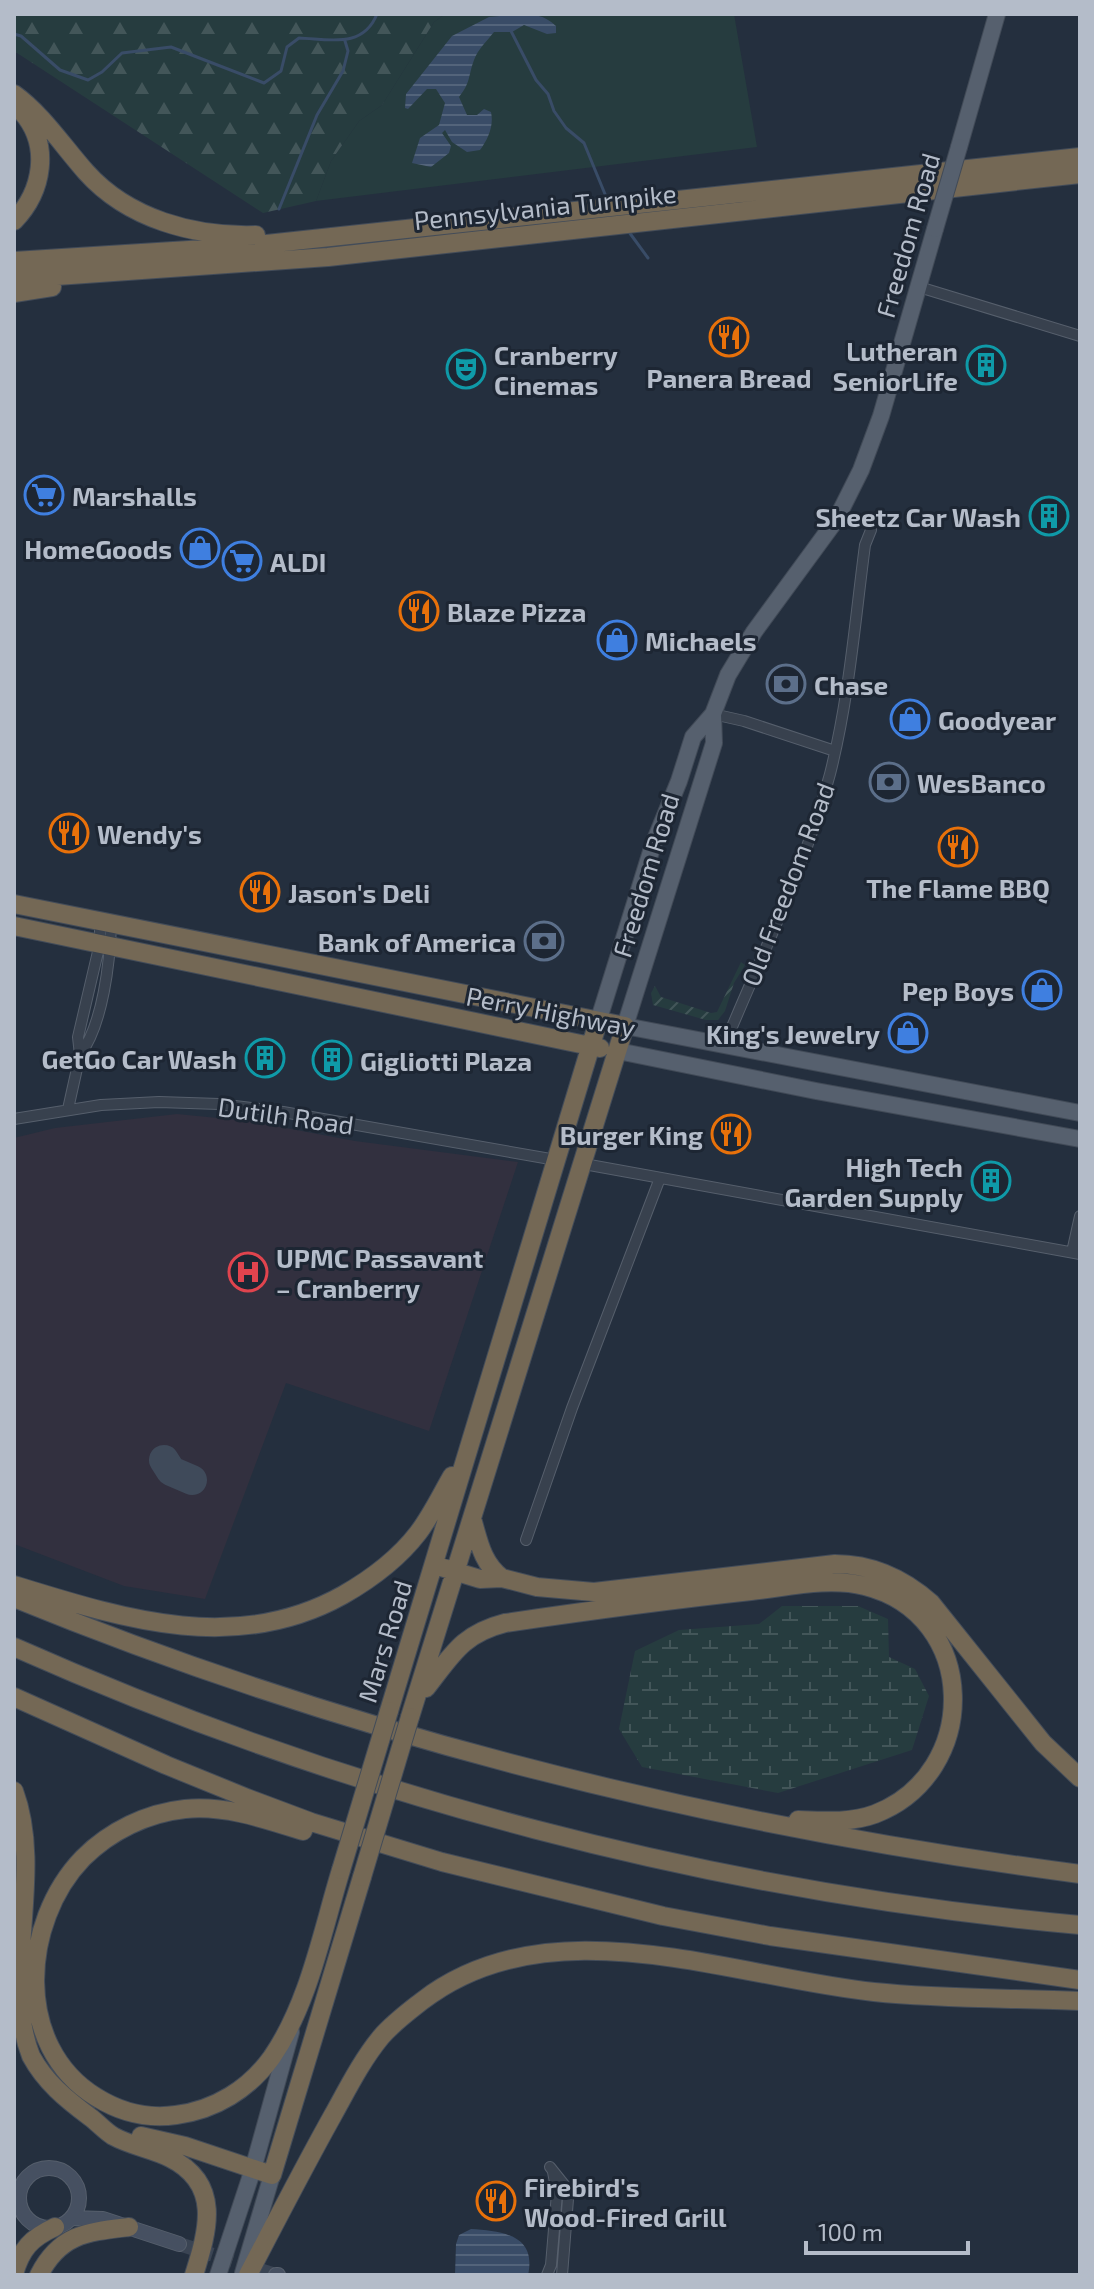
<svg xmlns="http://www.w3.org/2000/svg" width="1094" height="2289" font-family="'Exo 2',sans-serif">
  <defs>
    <pattern id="forest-firs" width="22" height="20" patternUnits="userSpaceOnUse" patternTransform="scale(2)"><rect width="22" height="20" fill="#263c3f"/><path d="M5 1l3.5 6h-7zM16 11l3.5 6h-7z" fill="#435659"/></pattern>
    <pattern id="wetland-marsh" width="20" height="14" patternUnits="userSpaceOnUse" patternTransform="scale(2)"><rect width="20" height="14" fill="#263c3f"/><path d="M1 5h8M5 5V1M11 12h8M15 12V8" fill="none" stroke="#435659"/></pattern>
    <pattern id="garden-furrows" width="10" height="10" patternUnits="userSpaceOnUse" patternTransform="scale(2)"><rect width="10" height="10" fill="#263c3f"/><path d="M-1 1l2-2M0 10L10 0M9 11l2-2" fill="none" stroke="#435659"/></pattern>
    <pattern id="water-rules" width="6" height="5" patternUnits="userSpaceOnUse" patternTransform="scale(2)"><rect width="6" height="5" fill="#394c67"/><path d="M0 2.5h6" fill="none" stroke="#53647b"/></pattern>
  </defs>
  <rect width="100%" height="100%" fill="#242f3e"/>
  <!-- medical -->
  <path fill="#32303f" d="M177,1114L248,1121L355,1141L518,1162L429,1431L286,1383L205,1599L124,1586L14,1544V1138L55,1128Z"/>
  <!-- grass -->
  <path fill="#263c3f" d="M445,14H734L757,147L316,201L331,161L359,121L382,105L434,22Z"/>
  <!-- forest -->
  <path fill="url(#forest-firs)" d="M14,14H445L434,22L382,105L359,121L331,161L316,201L263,213L14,51Z"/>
  <!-- wetland -->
  <path fill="url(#wetland-marsh)" d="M782,1606H858L888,1619L889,1657L915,1669L929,1696L912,1750L778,1793L642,1767L619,1729L635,1651L679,1630L759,1624Z"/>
  <!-- garden -->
  <path fill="url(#garden-furrows)" d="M741,962L745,965L734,983L725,1011L718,1020H706L653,1005L651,993L655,986L661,997L711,1013L717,1012Z"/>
  <!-- water -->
  <path fill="url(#water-rules)" d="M519,14C534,14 544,15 556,26V33L547,34L524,25L512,32H494C487,41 478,49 474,60C468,76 471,82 459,97L467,115H477L484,109L491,112C494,126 488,139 480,150L467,152L452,142L445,130L442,133L451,146L449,153L431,167L412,163L420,138L439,125L445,103L436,89H427L408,109L405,108L406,94L452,36L489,17Z
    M471,2229C502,2231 537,2235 528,2275H455L456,2244L459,2235Z"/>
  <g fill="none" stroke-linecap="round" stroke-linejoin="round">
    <!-- stream -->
    <path stroke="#394c67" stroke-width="3" d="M511,31L536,80L548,94L554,111L566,128L584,143L607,199
      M14,34L21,36L60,70L88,80L102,72L122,53L171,47L264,83L281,71L287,47L299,38C329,39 363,49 377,14
      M279,209L317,115L343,71L348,51L345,41
      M629,232L648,258"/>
    <!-- taxiway -->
    <path stroke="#3f4a5a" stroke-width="30" d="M164,1460L171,1471L192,1480"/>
    <!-- secondary-tunnel -->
    <path stroke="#3a4453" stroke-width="14" stroke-dasharray="14 7" stroke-linecap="butt" d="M179,2244L276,2275"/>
    <!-- street casing -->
    <g stroke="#565f6c" stroke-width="12">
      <path id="street" d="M919,287L1080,336
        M713,714L744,721L835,751
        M724,1046C761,956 805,868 830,774C849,699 855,621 865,545L871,530
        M80,1055C103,1024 110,962 111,924
        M68,1109L80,1055L78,1037L100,943V922
        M14,1119L101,1105L159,1102L219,1104L283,1112L556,1160
        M584,1164L1080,1254
        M1072,1252L1080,1216
        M526,1540L572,1408L660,1178
        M550,2167L566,2187L568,2199L562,2275
        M547,2275L551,2265L557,2193L553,2172"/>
    </g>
    <!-- secondary casing -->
    <g stroke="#565f6c" stroke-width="16">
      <path id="secondary" d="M19 2198a30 30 0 1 1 60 0a30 30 0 1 1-60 0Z
        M71,2218L103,2219L179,2244
        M276,2275H278"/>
    </g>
    <!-- primary casing -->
    <g stroke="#414a57" stroke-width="18">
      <path id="primary" d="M959,147L997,14
        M713,714L714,743L625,1026L1080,1113
        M598,1022L653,845L679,781L693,737L713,714L728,675L754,632L836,520L861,470L881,416L935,229
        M618,1051L816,1091L1080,1139
        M243,2273L272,2175
        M218,2275L253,2169L291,2032"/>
    </g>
    <!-- highway casing -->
    <g stroke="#434c59" stroke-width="20">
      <path id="highway" d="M14,94C42,114 63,146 86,172C128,219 194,237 256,235
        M14,221C43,191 51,145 22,112
        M14,261L237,247L1080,157
        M14,279L328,257L1080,174
        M14,293L52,287
        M14,904L625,1026L410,1717
        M14,926L600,1048
        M473,1522C479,1543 483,1564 502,1578
        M434,1565L480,1579L502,1578L537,1587L594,1592L835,1564C871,1564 904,1579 931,1603L1043,1743L1080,1778
        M14,1585C124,1619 236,1655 343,1595C371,1579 398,1559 418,1533C431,1516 441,1495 452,1476
        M14,1598C357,1738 713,1826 1080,1874
        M14,1647C350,1796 713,1892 1080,1925
        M426,1688C452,1655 462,1634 505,1623C587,1611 668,1600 751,1591C788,1587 828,1577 865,1586C980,1615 981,1773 875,1814C851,1823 823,1821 798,1820
        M14,1697L166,1765L247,1798L311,1822L442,1862L663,1916L770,1936L1080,1980
        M389,1711L598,1022
        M14,1791C45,1874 0,1978 31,2056C45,2082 66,2099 90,2117C98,2123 105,2131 113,2136C131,2146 152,2149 170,2158C222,2184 208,2230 194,2275
        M303,1831C265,1819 225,1805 185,1809C147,1813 110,1831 83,1858C21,1922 13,2046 96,2097C120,2112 148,2119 176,2115C215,2110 249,2089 272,2057C309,2003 322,1932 341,1870
        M141,2136L185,2146L272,2175L362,1877
        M14,2274C21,2249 31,2238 55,2227
        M39,2275C60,2234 87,2232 129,2227
        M248,2275C276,2221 304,2167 333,2115C348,2088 362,2060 381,2037C393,2023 408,2012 422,2001C550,1902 730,1977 874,1992C942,1999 1012,1998 1080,2001"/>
    </g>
    <!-- street -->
    <use href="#street" stroke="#38414e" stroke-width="10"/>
    <!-- secondary -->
    <use href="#secondary" stroke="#465061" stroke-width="14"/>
    <!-- primary -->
    <use href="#primary" stroke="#56606e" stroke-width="16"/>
    <!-- highway -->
    <use href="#highway" stroke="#746855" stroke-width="18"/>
    <!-- primary-bridge casing -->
    <g stroke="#414a57" stroke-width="18" stroke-linecap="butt">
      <path id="primary-bridge" d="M935,229L959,147"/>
    </g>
    <!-- highway-bridge casing -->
    <g stroke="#434c59" stroke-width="20" stroke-linecap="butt">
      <path id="highway-bridge" d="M341,1870L389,1711
        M362,1877L410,1717"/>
    </g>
    <!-- primary-bridge -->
    <use href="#primary-bridge" stroke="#56606e" stroke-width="16"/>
    <!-- highway-bridge -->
    <use href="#highway-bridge" stroke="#746855" stroke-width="18"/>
  </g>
  <!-- icons -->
  <defs>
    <g id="restaurant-ring" transform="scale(2)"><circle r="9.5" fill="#1d2633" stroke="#e8710a" stroke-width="1.5"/><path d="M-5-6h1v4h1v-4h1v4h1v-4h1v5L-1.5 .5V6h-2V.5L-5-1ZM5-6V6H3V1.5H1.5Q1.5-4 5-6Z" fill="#e8710a"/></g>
    <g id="building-ring" transform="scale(2)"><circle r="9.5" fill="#1d2633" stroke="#0f9aa8" stroke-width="1.5"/><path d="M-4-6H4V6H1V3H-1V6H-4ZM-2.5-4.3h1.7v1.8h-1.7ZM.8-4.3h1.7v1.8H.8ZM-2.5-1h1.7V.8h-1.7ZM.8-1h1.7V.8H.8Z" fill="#0f9aa8"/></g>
    <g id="theatre-ring" transform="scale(2)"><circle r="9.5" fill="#1d2633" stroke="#0f9aa8" stroke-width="1.5"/><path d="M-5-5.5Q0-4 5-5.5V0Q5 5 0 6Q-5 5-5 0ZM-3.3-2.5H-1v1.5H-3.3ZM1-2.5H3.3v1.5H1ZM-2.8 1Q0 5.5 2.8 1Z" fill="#0f9aa8"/></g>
    <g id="supermarket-ring" transform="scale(2)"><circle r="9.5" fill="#1d2633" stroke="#3f7fe0" stroke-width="1.5"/><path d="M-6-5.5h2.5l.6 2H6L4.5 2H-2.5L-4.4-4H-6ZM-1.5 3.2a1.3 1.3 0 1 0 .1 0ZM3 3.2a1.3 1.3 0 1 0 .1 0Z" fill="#3f7fe0"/></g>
    <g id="shop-ring" transform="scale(2)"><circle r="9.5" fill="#1d2633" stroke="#3f7fe0" stroke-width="1.5"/><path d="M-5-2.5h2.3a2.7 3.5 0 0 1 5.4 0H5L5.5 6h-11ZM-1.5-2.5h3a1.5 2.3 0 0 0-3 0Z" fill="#3f7fe0"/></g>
    <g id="bank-ring" transform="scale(2)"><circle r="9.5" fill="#1d2633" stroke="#5c6f8a" stroke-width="1.5"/><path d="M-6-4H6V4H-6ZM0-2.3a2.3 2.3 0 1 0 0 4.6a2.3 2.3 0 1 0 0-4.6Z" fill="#5c6f8a"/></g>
    <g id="hospital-ring" transform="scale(2)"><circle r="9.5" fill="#1d2633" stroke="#e0444e" stroke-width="1.5"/><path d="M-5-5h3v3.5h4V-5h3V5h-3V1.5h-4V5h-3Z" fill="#e0444e"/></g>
  </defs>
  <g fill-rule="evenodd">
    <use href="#restaurant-ring" x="729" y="337"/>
    <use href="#building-ring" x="986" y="365"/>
    <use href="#theatre-ring" x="466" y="369"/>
    <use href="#supermarket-ring" x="44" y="495"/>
    <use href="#building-ring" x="1049" y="516"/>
    <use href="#shop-ring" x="200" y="548"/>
    <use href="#supermarket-ring" x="242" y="561"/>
    <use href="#restaurant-ring" x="419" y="611"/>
    <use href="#shop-ring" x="617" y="640"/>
    <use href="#bank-ring" x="786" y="684"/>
    <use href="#shop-ring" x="910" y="719"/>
    <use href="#bank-ring" x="889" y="782"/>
    <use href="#restaurant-ring" x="69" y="833"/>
    <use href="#restaurant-ring" x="958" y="847"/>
    <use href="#restaurant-ring" x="260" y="892"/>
    <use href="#bank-ring" x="544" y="941"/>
    <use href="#shop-ring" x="1042" y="990"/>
    <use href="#shop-ring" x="908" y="1033"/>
    <use href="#building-ring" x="265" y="1058"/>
    <use href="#building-ring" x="332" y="1060"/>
    <use href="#restaurant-ring" x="731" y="1134"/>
    <use href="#building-ring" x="991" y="1181"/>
    <use href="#hospital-ring" x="248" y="1272"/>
    <use href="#restaurant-ring" x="496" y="2201"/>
  </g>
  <g text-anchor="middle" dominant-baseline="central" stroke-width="6" stroke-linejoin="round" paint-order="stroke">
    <!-- street labels -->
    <g font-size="26" fill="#b4bcc9" stroke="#1d2633">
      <text transform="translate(545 206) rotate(-6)">Pennsylvania Turnpike</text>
      <text transform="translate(907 235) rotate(-74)">Freedom Road</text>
      <text transform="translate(645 875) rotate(-73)">Freedom Road</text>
      <text transform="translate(787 884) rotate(-69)">Old Freedom Road</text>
      <text transform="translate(551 1011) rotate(11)">Perry Highway</text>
      <text transform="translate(286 1115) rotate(8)">Dutilh Road</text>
      <text transform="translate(384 1641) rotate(-73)">Mars Road</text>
    </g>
    <!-- poi labels -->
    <g font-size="26" font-weight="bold" fill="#b4bcc9" stroke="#1d2633" text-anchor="start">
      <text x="958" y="350" text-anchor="end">Lutheran<tspan x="958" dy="30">SeniorLife</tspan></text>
      <text x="494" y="354">Cranberry<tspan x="494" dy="30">Cinemas</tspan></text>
      <text x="729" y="377" text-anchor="middle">Panera Bread</text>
      <text x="72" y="495">Marshalls</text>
      <text x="1021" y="516" text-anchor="end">Sheetz Car Wash</text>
      <text x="172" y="548" text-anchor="end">HomeGoods</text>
      <text x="270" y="561">ALDI</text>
      <text x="447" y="611">Blaze Pizza</text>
      <text x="645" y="640">Michaels</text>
      <text x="814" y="684">Chase</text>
      <text x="938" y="719">Goodyear</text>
      <text x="917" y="782">WesBanco</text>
      <text x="97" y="833">Wendy's</text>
      <text x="958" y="887" text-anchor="middle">The Flame BBQ</text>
      <text x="288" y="892">Jason's Deli</text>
      <text x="516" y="941" text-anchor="end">Bank of America</text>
      <text x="1014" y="990" text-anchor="end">Pep Boys</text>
      <text x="880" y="1033" text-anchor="end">King's Jewelry</text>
      <text x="237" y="1058" text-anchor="end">GetGo Car Wash</text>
      <text x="360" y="1060">Gigliotti Plaza</text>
      <text x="703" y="1134" text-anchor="end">Burger King</text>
      <text x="963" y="1166" text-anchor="end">High Tech<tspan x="963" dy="30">Garden Supply</tspan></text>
      <text x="276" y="1257">UPMC Passavant<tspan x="276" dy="30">– Cranberry</tspan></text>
      <text x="524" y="2186">Firebird's<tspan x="524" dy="30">Wood-Fired Grill</tspan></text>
    </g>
  </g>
  <!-- border -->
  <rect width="1094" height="2289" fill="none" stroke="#b4bcc9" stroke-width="32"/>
  <!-- scale -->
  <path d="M806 2241v12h162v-12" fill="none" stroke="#b4bcc9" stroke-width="4"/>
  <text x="818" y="2241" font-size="24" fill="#b4bcc9" stroke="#1d2633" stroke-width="6" paint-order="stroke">100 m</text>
</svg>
